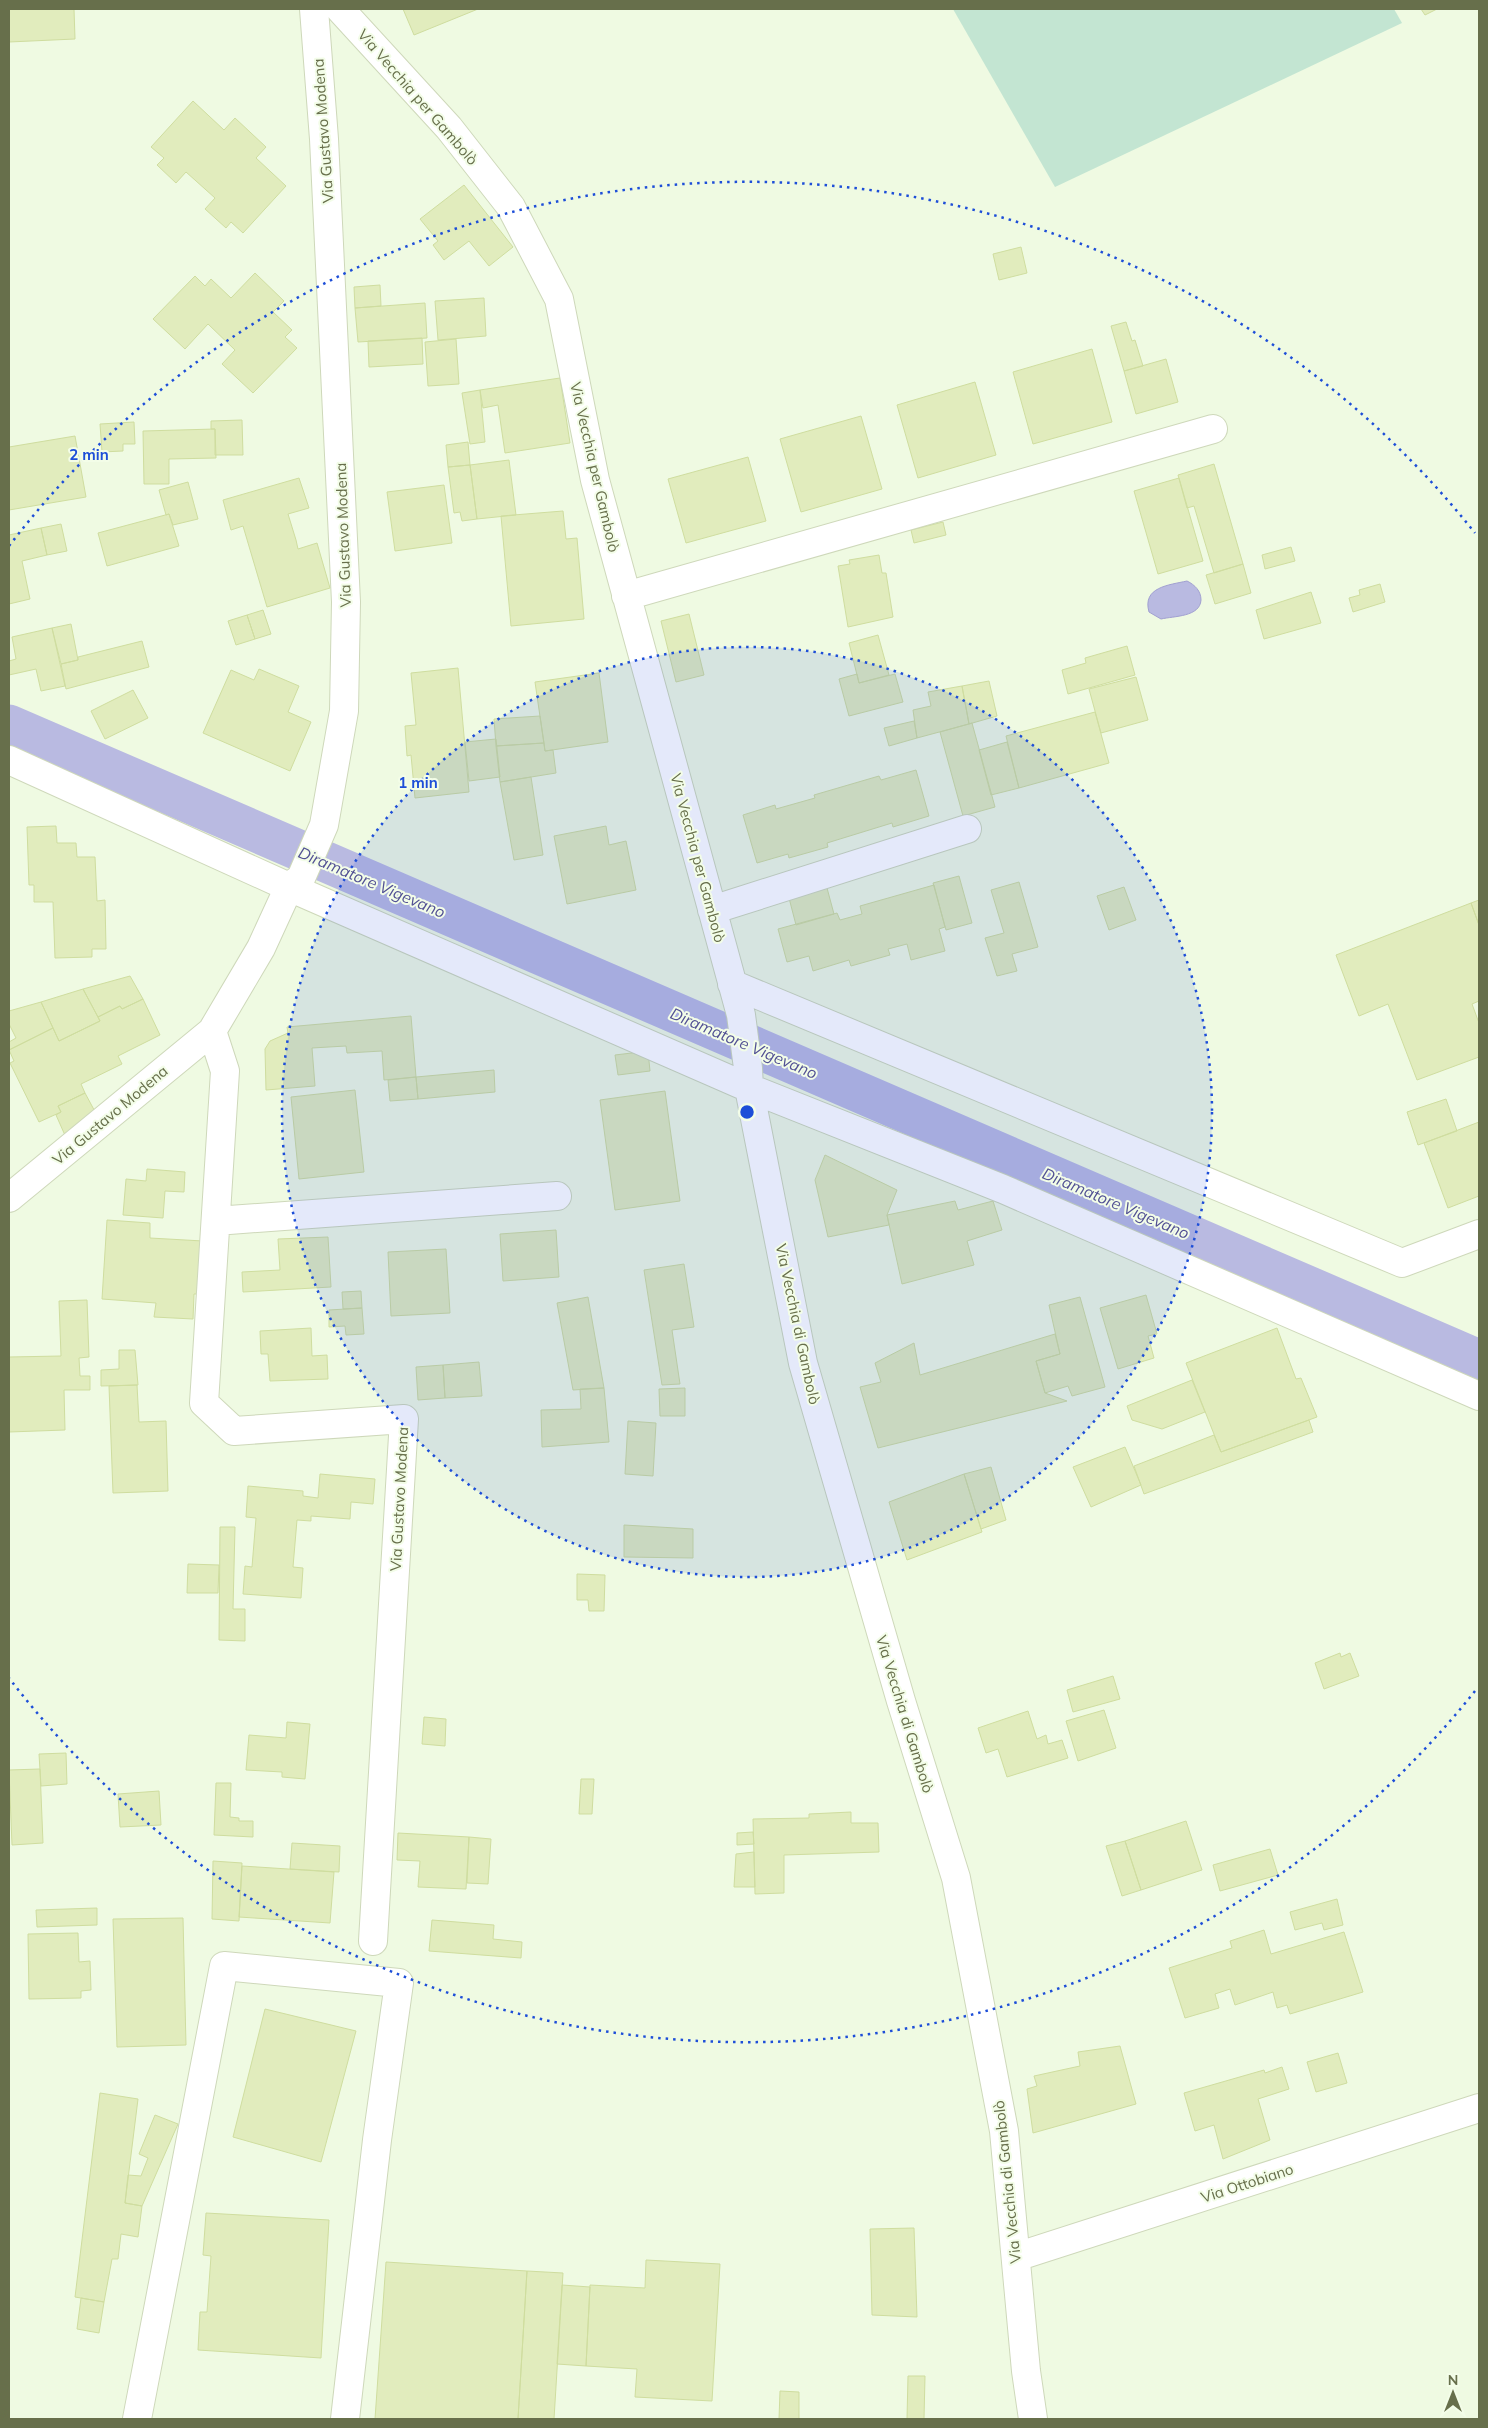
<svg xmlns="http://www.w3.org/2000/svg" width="1488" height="2428" font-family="Mulish,sans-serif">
  <rect width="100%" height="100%" fill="#effae2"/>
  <!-- green -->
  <path fill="#c3e5d2" d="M953,9H1394L1402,23L1055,187Z"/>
  <!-- water -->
  <path fill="#b9bae1" stroke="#a1a0d1" d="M1187,581C1195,585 1201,591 1201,600C1200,617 1174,616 1161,619L1149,612C1142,587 1169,585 1187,581Z"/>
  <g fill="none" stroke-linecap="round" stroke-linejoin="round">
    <!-- canal -->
    <path stroke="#b9bae1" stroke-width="41" d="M9,725L1479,1360"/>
  </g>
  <!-- building -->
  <path fill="#e1ecbd" stroke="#cfdd9f" d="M9,9H74L75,39L9,42Z
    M403,9H478L414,35Z
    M1421,9H1437L1425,15Z
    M193,101L224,130L235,118L266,147L256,158L286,186L243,233L231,222L226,228L205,209L215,198L186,172L176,183L157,165L164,158L151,147Z
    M464,185L513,247L489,266L469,241L444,260L433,245L438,241L420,219Z
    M1021,247L1027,273L999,280L993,254Z
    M255,273L284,301L273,312L292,330L285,337L297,348L253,393L222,364L235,350L208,324L185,349L153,319L195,276L205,286L211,279L231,298Z
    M380,285L381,306L355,308L354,287Z
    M484,298L486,336L438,340L435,301Z
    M425,303L427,338L358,342L355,308Z
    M1126,322L1132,341L1135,340L1143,366L1124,371L1111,326Z
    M422,338L423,364L369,367L368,341Z
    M456,339L459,384L428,386L425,342Z
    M1092,349L1112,422L1033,444L1013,372Z
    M1166,359L1178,402L1136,414L1124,371Z
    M560,378L570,443L505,453L498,405L483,408L480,390Z
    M975,382L996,455L918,478L897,405Z
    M480,390L485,442L470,444L462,393Z
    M861,416L882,489L801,512L780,439Z
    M242,420L243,455H215V429H211V421Z
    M134,422L135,444H123V451L102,452L100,424Z
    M215,429L216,458L169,459V484H144L143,431Z
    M75,436L86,497L9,510V447Z
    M468,442L470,465L448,467L446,445Z
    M748,457L766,521L686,543L668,479Z
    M509,460L516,515L477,519L470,465Z
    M1214,464L1243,564L1214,573L1194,506L1187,508L1178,475Z
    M470,465L477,519L462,521L460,512L454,513L448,467Z
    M299,478L309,508L288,514L296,540L298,549L317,543L330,588L267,607L243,526L231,530L223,500Z
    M1179,478L1203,561L1158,574L1134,491Z
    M188,482L198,519L173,525L169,514L166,515L159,490Z
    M444,485L452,543L395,551L387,492Z
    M563,511L566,539L577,538L584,619L511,626L501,516Z
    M169,514L179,546L107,566L98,533Z
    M943,522L946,535L914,543L911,530Z
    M61,524L67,551L47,555L41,528Z
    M41,528L47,555L22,561L30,599L9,604V535Z
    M1291,547L1295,561L1265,569L1262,555Z
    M879,555L882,573H886L893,617L848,627L838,566L850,564L849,560Z
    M1243,564L1251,593L1215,604L1206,575Z
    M1380,584L1385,602L1353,612L1349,598L1360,595L1359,590Z
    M1311,592L1321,623L1264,639L1256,610Z
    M263,610L271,634L255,639L247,615Z
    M689,614L704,675L676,682L661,621Z
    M247,615L255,639L236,645L228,621Z
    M71,624L78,660L61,664L52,628Z
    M52,628L65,686L41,691L36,669L9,675V661L16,659L12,637Z
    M878,635L889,675L859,683L849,643Z
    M142,641L149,667L66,689L61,664L78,660V657Z
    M1127,646L1135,675L1068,694L1062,670L1086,663L1085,658Z
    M458,668L469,792L415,798L411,755L407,756L405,726L416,725L411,673Z
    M259,669L299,686L288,712L311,722L290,771L203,733L231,670L254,680Z
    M599,673L608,742L545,751L535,682Z
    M857,674L859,683L895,674L903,702L849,716L839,679Z
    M1136,677L1148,720L1101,733L1089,689Z
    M989,681L997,716L969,724L962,686Z
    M962,686L969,724L917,738L913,710L931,706L928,692Z
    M133,690L148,718L105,739L91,711Z
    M1095,712L1109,763L1019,788L1006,736Z
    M540,716L544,743L496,746L494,719Z
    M914,721L917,738L889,746L884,728Z
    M972,723L995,807L963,816L940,732Z
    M496,739L500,777L469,781L465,742Z
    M1007,742L1019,788L991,795L979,750Z
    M544,743L545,751L553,750L556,773L500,782L496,746Z
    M916,770L929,816L893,827L892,823L827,843L828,847L789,858L788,854L757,863L743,815L775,805L776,809L815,798L814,795L879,776L881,780Z
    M531,777L543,855L514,860L500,782Z
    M56,826L57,843H76L77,857H95L97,901L105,900L106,949H92V957L55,958L53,902H34V885H29L27,827Z
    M606,826L609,845L626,841L636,890L567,904L554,836Z
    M959,876L972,923L946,930L933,883Z
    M1019,882L1038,947L1012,954L1017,971L997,976L985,938L1004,933L991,890Z
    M934,885L945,927L939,929L945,951L911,960L907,944L888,949L890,955L851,966L849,960L813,971L809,956L787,962L778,929L837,913L840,920L862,914L860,906Z
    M1124,887L1136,920L1109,930L1097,896Z
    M827,888L834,914L796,925L789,898Z
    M1479,900V925L1471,903Z
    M1471,903L1479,925V1001L1472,1004L1479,1023V1057L1417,1080L1388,1004L1359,1016L1336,955Z
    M130,976L143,999L122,1009L120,1006L98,1017L83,989Z
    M83,989L100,1021L59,1041L41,1002Z
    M143,999L160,1035L118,1056L122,1064L81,1084L85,1093L58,1106L61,1112L39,1122L10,1063L14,1061L9,1050L53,1028L59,1041L100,1021L98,1017L120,1006L122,1009Z
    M41,1002L53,1028L9,1050V1042L16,1038L9,1024V1011Z
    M411,1016L416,1077L384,1080L382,1051L347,1053L346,1046L312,1048L315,1086L266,1090L265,1049L270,1041L288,1033L287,1027Z
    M648,1051L650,1071L618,1075L615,1055Z
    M494,1070L495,1092L418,1099L416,1077Z
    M416,1077L418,1099L390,1101L388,1080Z
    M355,1090L364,1172L299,1179L291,1097Z
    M665,1091L680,1201L615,1210L600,1100Z
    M85,1093L99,1119L68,1142L56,1115L61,1112L58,1106Z
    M1446,1099L1457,1131L1418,1145L1407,1112Z
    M1479,1122V1196L1448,1208L1424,1143Z
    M825,1155L897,1190L887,1215L889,1225L828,1237L815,1180Z
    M147,1169L185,1172L184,1192L165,1191L163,1218L123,1215L126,1179L146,1181Z
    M955,1201L958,1210L993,1201L1002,1230L967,1241L974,1265L902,1284L887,1215Z
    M107,1220L150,1223V1238L203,1241L199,1294H194L193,1319L154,1317L156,1303L102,1299Z
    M556,1230L559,1277L503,1281L500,1234Z
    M328,1237L331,1287L243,1292L242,1272L280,1270L278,1239Z
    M446,1249L450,1313L391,1316L388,1252Z
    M684,1264L694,1327L672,1330L680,1384L662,1385L644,1270Z
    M361,1291L362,1308L343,1309L342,1292Z
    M1146,1295L1157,1334L1148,1336L1154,1358L1118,1369L1100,1308Z
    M588,1297L604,1388L573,1390L557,1303Z
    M1080,1297L1105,1387L1072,1396L1068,1386L1045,1393L1036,1361L1060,1354L1049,1305Z
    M87,1300L89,1357L79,1358L80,1376H90V1390H64L65,1430L9,1432V1357L61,1356L59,1301Z
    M362,1308L364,1334L346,1335L345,1326L329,1327V1310Z
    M311,1328L312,1356L327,1355L328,1379L270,1381L268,1354H261L260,1331Z
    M1277,1328L1296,1379L1301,1378L1317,1417L1221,1452L1186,1363Z
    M1055,1334L1060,1354L1036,1361L1045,1393L1067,1401L878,1448L860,1387L881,1382L875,1363L914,1343L920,1375Z
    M119,1350H135L138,1385L101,1386V1370L119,1369Z
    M479,1362L482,1396L445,1398L443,1365Z
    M443,1365L445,1398L418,1400L416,1367Z
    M1192,1380L1205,1412L1162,1429L1132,1420L1127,1406Z
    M137,1385L139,1422L166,1421L168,1491L113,1493L109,1386Z
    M604,1388L609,1442L542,1447L541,1410L581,1409L580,1389Z
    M685,1388V1416H660L659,1389Z
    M1309,1420L1313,1432L1144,1494L1134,1466L1214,1435L1221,1452Z
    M628,1421L656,1423L653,1476L625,1474Z
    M1125,1447L1141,1485L1091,1507L1073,1467Z
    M991,1467L1006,1520L981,1529L964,1474Z
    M320,1474L375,1479L373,1504L351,1502L350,1519L311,1516V1521L297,1520L293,1567L303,1568L301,1598L243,1594L245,1566L252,1567L256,1518L246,1517L248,1486L303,1491V1496L318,1498Z
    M964,1474L982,1532L907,1560L889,1502Z
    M624,1525L693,1529V1558L624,1557Z
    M220,1527H235L233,1609H245V1641L219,1640Z
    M188,1564L219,1565L218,1593H187Z
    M577,1574L605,1575L604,1611H589L588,1600H577Z
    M1340,1653L1341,1657L1350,1653L1359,1676L1324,1689L1315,1663Z
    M1113,1676L1120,1699L1073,1712L1067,1690Z
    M1104,1710L1116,1748L1078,1761L1066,1721Z
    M1028,1711L1037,1739L1046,1735L1048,1744L1062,1740L1068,1758L1007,1777L998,1749L986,1753L978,1728Z
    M424,1717L446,1719L445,1746L422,1744Z
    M287,1722L310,1724L305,1779L282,1777V1772L246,1770L249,1735L286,1738Z
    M66,1753L67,1784L41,1786L39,1754Z
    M40,1769L43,1843L12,1845L9,1770Z
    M581,1779H594L592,1814H579Z
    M216,1783H231L230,1817L239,1818V1821H253V1837L214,1835Z
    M159,1791L161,1825L120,1827L118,1794Z
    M851,1812V1823H878L879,1852L784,1855V1893L755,1894L753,1819L809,1818V1814Z
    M1186,1821L1202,1870L1141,1890L1125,1841Z
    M753,1832L754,1844L737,1845V1833Z
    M398,1833L469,1837L466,1889L418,1887L420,1861L397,1860Z
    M469,1837L491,1839L488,1884L467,1883Z
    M1125,1841L1141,1890L1122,1896L1106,1846Z
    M292,1843L340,1846L339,1872L290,1869Z
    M1270,1849L1278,1875L1220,1891L1213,1865Z
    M754,1852L755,1887H734L736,1854Z
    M213,1861L242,1863L239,1921L212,1919Z
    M242,1866L334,1872L330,1923L239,1917Z
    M1337,1899L1343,1925L1324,1930L1322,1923L1295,1930L1290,1912Z
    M97,1908V1925L37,1927L36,1910Z
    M183,1918L186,2045L117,2047L113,1919Z
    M432,1920L494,1925L493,1939L522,1942L521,1958L429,1951Z
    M1264,1930L1271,1954L1344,1932L1363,1992L1290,2014L1287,2005L1277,2008L1273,1992L1235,2005L1230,1989L1215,1994L1219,2008L1185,2018L1169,1968L1232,1948L1230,1941Z
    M78,1933L79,1962L90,1961L91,1990L81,1991V1998L29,1999L28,1934Z
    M265,2009L356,2031L321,2162L233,2137Z
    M1120,2046L1136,2104L1033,2133L1027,2089L1037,2086L1034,2076L1080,2066L1078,2052Z
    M1338,2053L1347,2083L1316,2092L1307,2062Z
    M1282,2067L1289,2089L1258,2099L1270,2140L1223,2159L1214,2125L1195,2131L1184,2093L1264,2070L1265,2073Z
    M100,2093L138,2099L125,2203L142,2206L138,2237L121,2234L118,2259H112L104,2302L75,2297Z
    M155,2115L178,2124L142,2206L125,2203L128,2175L141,2176L148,2158L139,2154Z
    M206,2213L329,2220L321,2358L198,2350L200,2312H207L211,2256L203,2255Z
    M914,2228L917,2317L872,2315L870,2229Z
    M646,2260L720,2264L712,2401L635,2397L637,2369L586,2366L590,2285L645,2288Z
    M386,2262L527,2271L518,2419H375Z
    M527,2271L563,2273L554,2419H518Z
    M562,2285L590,2287L586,2366L557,2364Z
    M81,2298L104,2302L99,2333L77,2329Z
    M908,2376H925L924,2419H907Z
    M780,2391L799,2392V2419H779Z"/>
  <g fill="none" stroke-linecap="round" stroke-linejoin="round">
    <!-- street casing -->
    <g stroke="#ced8ba" stroke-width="30">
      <path id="street" d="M340,9L449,128L511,207L559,299L595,480L741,1015L748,1068L749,1088L803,1363L901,1701L956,1878L1004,2131L1026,2371L1033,2419
        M626,596L1213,429
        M9,760L289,887L749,1088L1003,1189L1479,1396
        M712,910L967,829
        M732,984L1402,1263L1479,1234
        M212,1031L225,1071L204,1403L234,1431L404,1419L373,1941
        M9,1198L212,1031L261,948L289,887L301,878L324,825L344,711L346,602L324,139L314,9
        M216,1221L557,1196
        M1016,2257L1479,2108
        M137,2419L224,1966L399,1983L377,2140L345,2419"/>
    </g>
    <!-- street -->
    <use href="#street" stroke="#fff" stroke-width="28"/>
  </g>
  <!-- distance rings -->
  <circle cx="747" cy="1112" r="465" fill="#1d4ed8" fill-opacity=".12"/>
  <g fill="none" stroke="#1d4ed8" stroke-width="2.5" stroke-dasharray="2.5 5">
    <circle cx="747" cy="1112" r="465"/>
    <path d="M1475 1691A930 930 0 0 1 9 1678M9 546A930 930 0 0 1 1475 533"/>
  </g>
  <g text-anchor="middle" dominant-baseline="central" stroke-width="4" stroke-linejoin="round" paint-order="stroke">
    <!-- street labels -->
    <g font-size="15" fill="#676f4b" stroke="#f3fde8">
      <text transform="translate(418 97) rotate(49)">Via Vecchia per Gambolò</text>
      <text transform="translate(323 131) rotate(-94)">Via Gustavo Modena</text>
      <text transform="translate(595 467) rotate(77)">Via Vecchia per Gambolò</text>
      <text transform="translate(343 535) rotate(-92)">Via Gustavo Modena</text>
      <text transform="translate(698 858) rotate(75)">Via Vecchia per Gambolò</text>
      <text transform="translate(110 1115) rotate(-40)">Via Gustavo Modena</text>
      <text transform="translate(798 1324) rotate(78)">Via Vecchia di Gambolò</text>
      <text transform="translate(399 1499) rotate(-87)">Via Gustavo Modena</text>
      <text transform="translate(905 1714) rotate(73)">Via Vecchia di Gambolò</text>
      <text transform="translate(1007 2182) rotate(-96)">Via Vecchia di Gambolò</text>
      <text transform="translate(1247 2183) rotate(-18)">Via Ottobiano</text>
    </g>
    <!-- water labels -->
    <g font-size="16" font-style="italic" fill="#525194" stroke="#f3fde8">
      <text transform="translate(372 882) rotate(23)">Diramatore Vigevano</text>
      <text transform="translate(744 1043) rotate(23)">Diramatore Vigevano</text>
      <text transform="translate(1116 1203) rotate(23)">Diramatore Vigevano</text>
    </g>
  </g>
  <circle cx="747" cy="1112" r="8" fill="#1d4ed8" stroke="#f3fde8" stroke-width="2.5"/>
  <g font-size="15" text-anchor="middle" font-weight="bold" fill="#1d4ed8" stroke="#f3fde8" stroke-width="4" stroke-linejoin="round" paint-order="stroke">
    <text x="89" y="460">2 min</text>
    <text x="418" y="788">1 min</text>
  </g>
  <!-- border -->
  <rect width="1488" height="2428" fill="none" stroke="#676f4b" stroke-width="20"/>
  <!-- north arrow -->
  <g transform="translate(1453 2393)" stroke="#f3fde8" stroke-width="4" paint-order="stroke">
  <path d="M0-4L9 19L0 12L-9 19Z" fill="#676f4b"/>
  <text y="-8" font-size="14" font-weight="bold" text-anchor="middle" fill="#676f4b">N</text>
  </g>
</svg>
